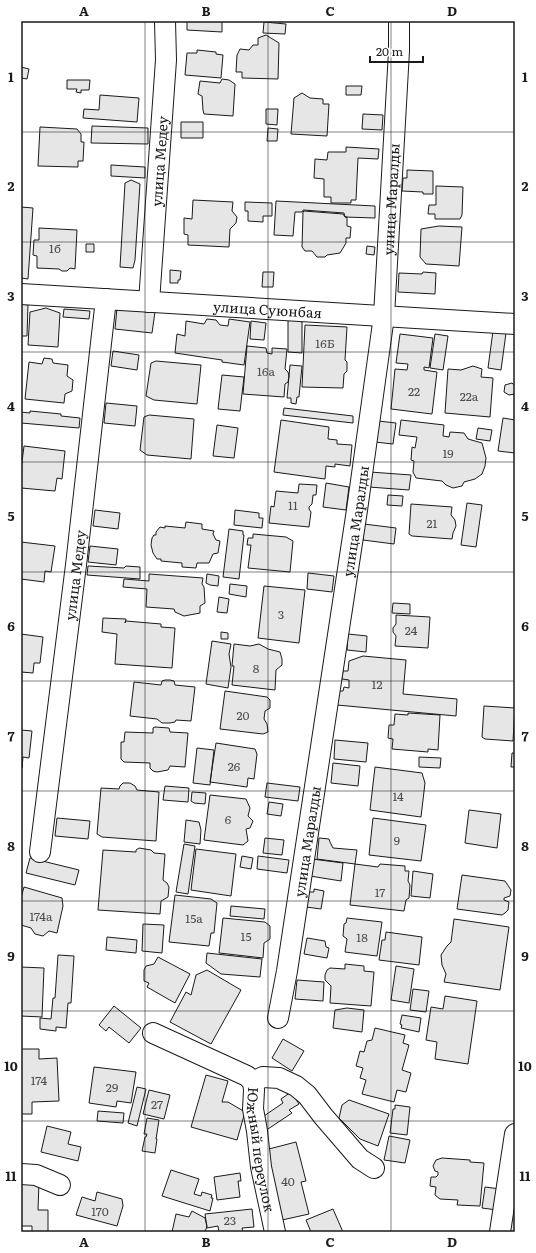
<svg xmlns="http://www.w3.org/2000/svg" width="536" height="1253" font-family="Literata,serif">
  <rect width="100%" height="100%" fill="#fff"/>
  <!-- building -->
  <path fill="#e6e6e6" stroke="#1a1a1a" d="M187,21H222V32L187,30Z
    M264,22L286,24L285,34L263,33Z
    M266,35L279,43L278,79L242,78V72H236L237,55L240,49L249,50L253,45H258V38Z
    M197,50L216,52V54L223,55L221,78L185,75L187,53H197Z
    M21,67L29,69L27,79L21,78Z
    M222,79L229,80L235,84L233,116L204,114L203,110L202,96L198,94L200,81L220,83Z
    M67,80H90L89,90H81V93L76,92L77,89H67Z
    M346,86H362L361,95H346Z
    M302,93L310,98L323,99V104H329L327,136L291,134L294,98Z
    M100,95L139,98L137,122L83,118L84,109L99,110Z
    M266,109H278L277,125L266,124Z
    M363,114L383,115L382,130L362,129Z
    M181,122H203V138H181Z
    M92,126L148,128V144L91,143Z
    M40,127L77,129L81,134V142H84L83,161H78V167L38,166Z
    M268,128L278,129L277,141H267Z
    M346,147L379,149L378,159L358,158L356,200H351V203H331V197H324V179L314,178L315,159L327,160L328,152H346Z
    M111,165L145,167V178L111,176Z
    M407,170L433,171V194H423V192L402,191L403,178H407Z
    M131,180L140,184L135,260L133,268L120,267L125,183Z
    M436,186L463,187L462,215L460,219H435V214H428L429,205H436Z
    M193,200L233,202L232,211L237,217L236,223L230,229L229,247L188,245V235L184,234V218L192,219Z
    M276,201L375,206V218L345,217L344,213L303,210L302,212H295L293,236L274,235Z
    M245,202L272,203V216H263V222L248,221V211H245Z
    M21,207L33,208L28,279L21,278Z
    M304,211L343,214L345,217H347V226L351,227L350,238H346V243L340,253L327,255L325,257H317L312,251H305L302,247L303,212Z
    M439,226L462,227L459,266L426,264L420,257L421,229Z
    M39,228L77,230L75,269L70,268L67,271H62L59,269L37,268V256L33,255L34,240H39Z
    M86,244H94V252H86Z
    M367,246L375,247L374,255L366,254Z
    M170,270L181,271L180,280H178V283H170Z
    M263,272H274L273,287H262Z
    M423,272L436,273L435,294L398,292L399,273L422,274Z
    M21,304L28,305L27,336H21Z
    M46,308L60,313L58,347L28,345L30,312Z
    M117,308L155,312L152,333L115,329Z
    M64,309L90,311L89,319L63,317Z
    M207,319L216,320L220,325L228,326L229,319L250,322L244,365L222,362V360L175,353L177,334L185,336L186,321L204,324Z
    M292,319L302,322V353L288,352V321Z
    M251,321L266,323L264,340L250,339Z
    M305,325L347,327L345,360L347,362V371L344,374L343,388L302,387Z
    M493,331L506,333L501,370L488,368Z
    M400,334L433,338L429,368L424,367V370L437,372L432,414L391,409L395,369L407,370L408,364L396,363Z
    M435,334L448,336L443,370L430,368Z
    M247,346L266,348L267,353L272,354V348L287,349L285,369L288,372L289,376L288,382L285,384L284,397L243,394Z
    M113,351L139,355L137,370L111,366Z
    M44,358L52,359L53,363L68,365L67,376L73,380L72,391L65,394L64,403L25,399L29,362L42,364Z
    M156,361L201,365L197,404L154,400L146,396L151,363Z
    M290,365L302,366L299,397H297L296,404L291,403V398H287Z
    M473,366L482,369L481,377L493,378L490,417L445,413L448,369L461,370Z
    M222,375L244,377L240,411L218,409Z
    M512,383L515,386V394L509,395L504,392L505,385Z
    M106,403L137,406L135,426L104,423Z
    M284,408L353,416V423L283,415Z
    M30,411L61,414V416L80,418L79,428L21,423V412L30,413Z
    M149,415L194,419L191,459L147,455L140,450L144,417Z
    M503,418L515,420V453L498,451Z
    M281,420L329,427L328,439L337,440V444L352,445L350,466L335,464V467L326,466L325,479L274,472Z
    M401,420L444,425L443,436L449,437L450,432L464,433L468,439L482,443L486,458L485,466L482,474L475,479L464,482L462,486L453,488L446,485L442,481L416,478L413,472L414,461L411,460L412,447L415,448L417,437L399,435Z
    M378,421L396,423L393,444L375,442Z
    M217,425L238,428L234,458L213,456Z
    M478,428L492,430L490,441L476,439Z
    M24,446L65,451L62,479L57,478L55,491L21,488V470Z
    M370,472L411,475L409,490L369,487Z
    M326,483L349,487L346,510L323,507Z
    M299,484L317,485L316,495H313L312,504L309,507V509L311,512L309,527L269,523L271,506L274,507L276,491L298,493Z
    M388,495L403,496L402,506L387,505Z
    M467,503L482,505L476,547L461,545Z
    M411,504L452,507L451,515L455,520L456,526L453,533L452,539L412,536L409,534Z
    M95,510L120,513L118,529L93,526Z
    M235,510L259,513V518H263L262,528L234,525Z
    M186,522L202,524V529L214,531L213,534L216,540L220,541L218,553L213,554L209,563H197L196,568L182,567V563L161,561V559H157L153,553L151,545L152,538L154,535H156V532L160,527L165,528V526L185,528Z
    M364,524L396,528L394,544L363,540Z
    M229,529L243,531V535H244L239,579L223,577Z
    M253,534L286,537L293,541L290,572L248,568L251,545H247L248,538H253Z
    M21,542L55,546L51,572L45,571L44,582L21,579Z
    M90,546L118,549L116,565L88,562Z
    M88,566L124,568L126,566L140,567V579L87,575Z
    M308,573L334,576L332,592L307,589Z
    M149,574L203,578L202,584L204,587L205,603L200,606V613L184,616L175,612L174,609L146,607L147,589L123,587L124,579L149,581Z
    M207,574L219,576L218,586L210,585L206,583Z
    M230,584L247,586L246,597L229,594Z
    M264,586L305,590L299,643L258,638Z
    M219,597L229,599L227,613L217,612Z
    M393,603L410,604V614L392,613Z
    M396,615L430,617L428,648L395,646L396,636L393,632V628L396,624Z
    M103,618L126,619L125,623L126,621L161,624V627L175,628L172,668L115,664L117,634L102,632Z
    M221,632L228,633V639H221Z
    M21,634L43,637L40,663H34L33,673L21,672Z
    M348,634L367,636L366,652L347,650Z
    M212,641L231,644L229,654L231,667L228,688L206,684Z
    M234,644L250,646L259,644L268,649L280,652L282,659V665L276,670L275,690L232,685L234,666H232Z
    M363,656L406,660L403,694L457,699L456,716L337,705L338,691H343L344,687L349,688V680L342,679L343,671H348L349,661Z
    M165,680H170L174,681L175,685L195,687L191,721L176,720L175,722L170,723H162L157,719L130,716L134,682L161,685L162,681Z
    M225,691L267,697L270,700V708L265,711L264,719L267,724L268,732L263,734L220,729Z
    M484,706L515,708L513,741L485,739L482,737Z
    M408,713L440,715L438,750L428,749V752L392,749L393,739L388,738L389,725H394L395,714L408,715Z
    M155,727L169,728L170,732L188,733L185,767L170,766L168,770L157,772L153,771L150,768V763L124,762L121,759V742H124L125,732L153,733V728Z
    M21,730L32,731L29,758L23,757L22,768Z
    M335,740L368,743L366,762L334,759Z
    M216,743L255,749L257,754L254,779L248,778L247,787L210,782Z
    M197,748L214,750L210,785L193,783Z
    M512,753H515V767H511Z
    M419,757L441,758L440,768L419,767Z
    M333,763L360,766L358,786L331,783Z
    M375,767L422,773L425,783L421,817L370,810Z
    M123,783H130L135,786L137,790L159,792L156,841L102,837L97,834L101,788L119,789L120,786Z
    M267,783L300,787L298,801L265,797Z
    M165,786L189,788L188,802L163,800Z
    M192,792L206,793L205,804L194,803L191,801Z
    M210,795L246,799L250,808L248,816L253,821L250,828L246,829L248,841L243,845L204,840Z
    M269,802L283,804L281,816L267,814Z
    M469,810L501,814L497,848L465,843Z
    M57,818L90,821L88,839L55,836Z
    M373,818L426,825L421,861L369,855Z
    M186,820L199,822L201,830L200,844L184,842Z
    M265,838L284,840L282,855L263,853Z
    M319,838L329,839L330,842L333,848L357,850L355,864L317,859Z
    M184,844L195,846L188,894L176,892Z
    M139,848L151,850L154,853L165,854L163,880L167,883L169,887L168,897L161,901L160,914L98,910L103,850L136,852V850Z
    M196,849L236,854L231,896L191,890Z
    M242,856L253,858L251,869L240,867Z
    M258,856L289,860L287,873L257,869Z
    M30,858L79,870L75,885L26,873Z
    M312,859L343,863L341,881L310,876Z
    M355,864L378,867L380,864L405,866V871H409L408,881L410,885L409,898L406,900L404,911L350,905Z
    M413,871L433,874L430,898L411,896Z
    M462,875L505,881L511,890L510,896L504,898V900L509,902L508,910L505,913L502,915L457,909Z
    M24,887L62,898L63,906L57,933L49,931L43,936L35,934L31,928L21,925V898Z
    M314,889L324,891L321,909L306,907L309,892H314Z
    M175,895L211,899L217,903L214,933H211L209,946L169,942Z
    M231,906L265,909L264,919L230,916Z
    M223,918L265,922L270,926V939L264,943L263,958L219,953Z
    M347,918L382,922L377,956L345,952L347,939L343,936L344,924L346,923Z
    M454,919L509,927L500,990L444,982L446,974L442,965L441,955L447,946L451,942Z
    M143,924L164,925L162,953L142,951Z
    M386,932L422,937L419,965L379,960L382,940H385Z
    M107,937L137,940L136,953L106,950Z
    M307,938L325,941L326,947L329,948L327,958L304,954Z
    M207,953L262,959L260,977L221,974L206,963Z
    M58,955L74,956L71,1003H68L66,1028L56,1027V1031L40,1029V1018L51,1019L53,998H55Z
    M158,957L190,974L175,1003L147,987L149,983L144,981V970L146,966L154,964Z
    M345,964L364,966V971L374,972L371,1006L330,1003L331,986L325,980V975L327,970L330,968L345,969Z
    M396,966L414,969L409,1003L391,1000Z
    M21,967L44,968L42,1017L21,1016Z
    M207,970L241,990L211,1044L170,1022L186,992L191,995L196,975Z
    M297,980L324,982L323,1001L295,999Z
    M413,989L429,991L426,1012L410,1010Z
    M445,996L477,1001L468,1064L435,1059L437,1042L426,1040L431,1007L443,1009Z
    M114,1006L141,1028L129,1043L109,1027L106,1031L99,1025Z
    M347,1008L364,1010L362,1032L333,1028L335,1010Z
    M402,1015L421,1018L419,1032L401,1028L402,1025L400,1024Z
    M375,1028L405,1035L403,1043L409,1045L402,1070L411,1073L406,1092L397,1090L394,1102L362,1094L366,1080L360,1078L363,1068L356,1066L360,1051L364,1052L367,1041L372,1040Z
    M283,1039L304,1051L292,1071L272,1058Z
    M21,1049H39V1059L57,1058L59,1101L32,1102V1114H21Z
    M94,1067L136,1072L131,1103L117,1101L116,1107L89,1103Z
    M206,1075L228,1081L222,1102H228L245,1112L237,1140L191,1127Z
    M137,1087L146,1089L137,1126L128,1123Z
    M149,1090L170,1095L164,1119L143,1114Z
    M291,1092L299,1104L289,1110L292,1113L265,1131L261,1118L283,1103L281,1099Z
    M349,1100L389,1114L378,1146L360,1139L339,1118L342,1105Z
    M395,1105L410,1107L407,1135L390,1133L393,1109H395Z
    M98,1111L124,1113L123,1123L97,1121Z
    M147,1118L159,1120L156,1139H157L155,1153L142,1151L145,1137H146L147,1134H144Z
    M47,1126L71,1132L68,1144L81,1147L78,1161L41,1152Z
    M389,1136L410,1140L405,1163L384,1160Z
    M296,1142L306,1181L301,1182L309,1214L282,1220L265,1150Z
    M442,1158L470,1160V1162L484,1163L480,1206L457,1205L458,1200L440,1199L435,1195L436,1187L430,1186L431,1177H436L438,1175V1172L435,1171L433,1166L436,1160Z
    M171,1170L199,1179L194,1194L201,1196L202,1192L212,1195L211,1198H213L210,1211L162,1196Z
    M240,1173L241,1181H238L240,1197L217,1200L214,1177Z
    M21,1181H39L38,1210H48V1232H32V1226H21Z
    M485,1187L500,1189L497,1210L482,1208Z
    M97,1192L122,1199L123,1206L117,1226L76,1215L82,1197L95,1201Z
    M513,1200H515V1232H510Z
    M252,1209L254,1227L242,1228L243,1232H219L218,1226L207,1228L205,1214Z
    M333,1209L343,1232H311L306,1220Z
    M192,1211L205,1218L207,1226L205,1232H172L176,1214L189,1217Z"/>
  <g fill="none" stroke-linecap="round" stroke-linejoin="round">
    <!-- minor casing -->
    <g stroke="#1a1a1a" stroke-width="22">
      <g id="minor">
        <path id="s1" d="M21,294L515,324"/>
        <path id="s2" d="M149,302L166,60L165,21"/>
        <path id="s3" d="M40,852L76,565L106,299"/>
        <path id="s4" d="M278,1018L287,971L357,510L384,316L399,51V21"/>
        <path id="s5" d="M153,1033L247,1076L253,1082L254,1090L253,1109L257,1131L261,1167L275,1232"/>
        <path d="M253,1082L263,1077L279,1078L296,1086L307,1095L323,1116L360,1159L374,1168"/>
        <path d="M21,1174L36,1175L60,1185"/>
        <path d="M500,1232L515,1134"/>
      </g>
    </g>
    <!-- minor -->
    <use href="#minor" stroke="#fff" stroke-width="20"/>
  </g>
  <!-- grid -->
  <path fill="none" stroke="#1a1a1a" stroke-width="1" stroke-opacity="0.55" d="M145,21V1232M268,21V1232M391,21V1232M21,132H515M21,242H515M21,352H515M21,462H515M21,572H515M21,681H515M21,791H515M21,901H515M21,1011H515M21,1121H515"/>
  <g text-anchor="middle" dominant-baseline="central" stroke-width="3" stroke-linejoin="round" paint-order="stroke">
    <!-- number labels -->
    <g font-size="12" fill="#4d4d4d">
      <text x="55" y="248">1б</text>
      <text x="325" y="343">16Б</text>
      <text x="266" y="371">16а</text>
      <text x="414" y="391">22</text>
      <text x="469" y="396">22а</text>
      <text x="448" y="453">19</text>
      <text x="293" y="505">11</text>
      <text x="432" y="523">21</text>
      <text x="281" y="614">3</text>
      <text x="411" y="630">24</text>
      <text x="256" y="668">8</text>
      <text x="377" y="684">12</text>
      <text x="243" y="715">20</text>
      <text x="234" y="766">26</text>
      <text x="398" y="796">14</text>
      <text x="228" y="819">6</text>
      <text x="397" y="840">9</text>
      <text x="380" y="892">17</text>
      <text x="41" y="916">174а</text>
      <text x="194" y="918">15а</text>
      <text x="246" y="936">15</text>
      <text x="362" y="937">18</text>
      <text x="39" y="1080">174</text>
      <text x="112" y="1087">29</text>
      <text x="157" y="1104">27</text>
      <text x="288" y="1181">40</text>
      <text x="100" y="1211">170</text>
      <text x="230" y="1220">23</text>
    </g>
    <!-- street labels -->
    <g font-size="14" fill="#1a1a1a" stroke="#fff">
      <text stroke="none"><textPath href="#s2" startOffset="141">улица Медеу</textPath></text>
      <text stroke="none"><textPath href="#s4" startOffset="827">улица Маралды</textPath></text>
      <text stroke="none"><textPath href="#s1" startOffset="247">улица Суюнбая</textPath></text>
      <text stroke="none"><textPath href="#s4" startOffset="503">улица Маралды</textPath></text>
      <text stroke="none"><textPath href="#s3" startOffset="279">улица Медеу</textPath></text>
      <text stroke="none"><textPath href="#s4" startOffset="179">улица Маралды</textPath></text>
      <text stroke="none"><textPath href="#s5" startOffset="180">Южный переулок</textPath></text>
    </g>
  </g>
  <!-- border -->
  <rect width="536" height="1253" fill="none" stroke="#ffffff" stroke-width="44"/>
  <!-- scale -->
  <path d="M370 56v6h53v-6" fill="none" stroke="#1a1a1a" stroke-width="2"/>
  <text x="376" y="56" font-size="12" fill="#1a1a1a" stroke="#ffffff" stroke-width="3" paint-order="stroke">20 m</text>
  <rect x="22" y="22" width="492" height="1209" fill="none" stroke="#1a1a1a" stroke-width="1.5"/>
  <g font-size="13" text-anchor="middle" font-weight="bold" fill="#1a1a1a">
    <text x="84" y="16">A</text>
    <text x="206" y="16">B</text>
    <text x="330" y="16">C</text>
    <text x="452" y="16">D</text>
    <text x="11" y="82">1</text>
    <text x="525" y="82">1</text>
    <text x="11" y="191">2</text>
    <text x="525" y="191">2</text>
    <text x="11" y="301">3</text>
    <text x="525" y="301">3</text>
    <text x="11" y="411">4</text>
    <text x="525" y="411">4</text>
    <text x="11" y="521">5</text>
    <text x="525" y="521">5</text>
    <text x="11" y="631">6</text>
    <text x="525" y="631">6</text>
    <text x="11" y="741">7</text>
    <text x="525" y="741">7</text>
    <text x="11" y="851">8</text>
    <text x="525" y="851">8</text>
    <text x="11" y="961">9</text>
    <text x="525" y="961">9</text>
    <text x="11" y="1071">10</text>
    <text x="525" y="1071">10</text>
    <text x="11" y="1181">11</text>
    <text x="525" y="1181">11</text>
    <text x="84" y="1247">A</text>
    <text x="206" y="1247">B</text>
    <text x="330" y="1247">C</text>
    <text x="452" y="1247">D</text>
  </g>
</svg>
